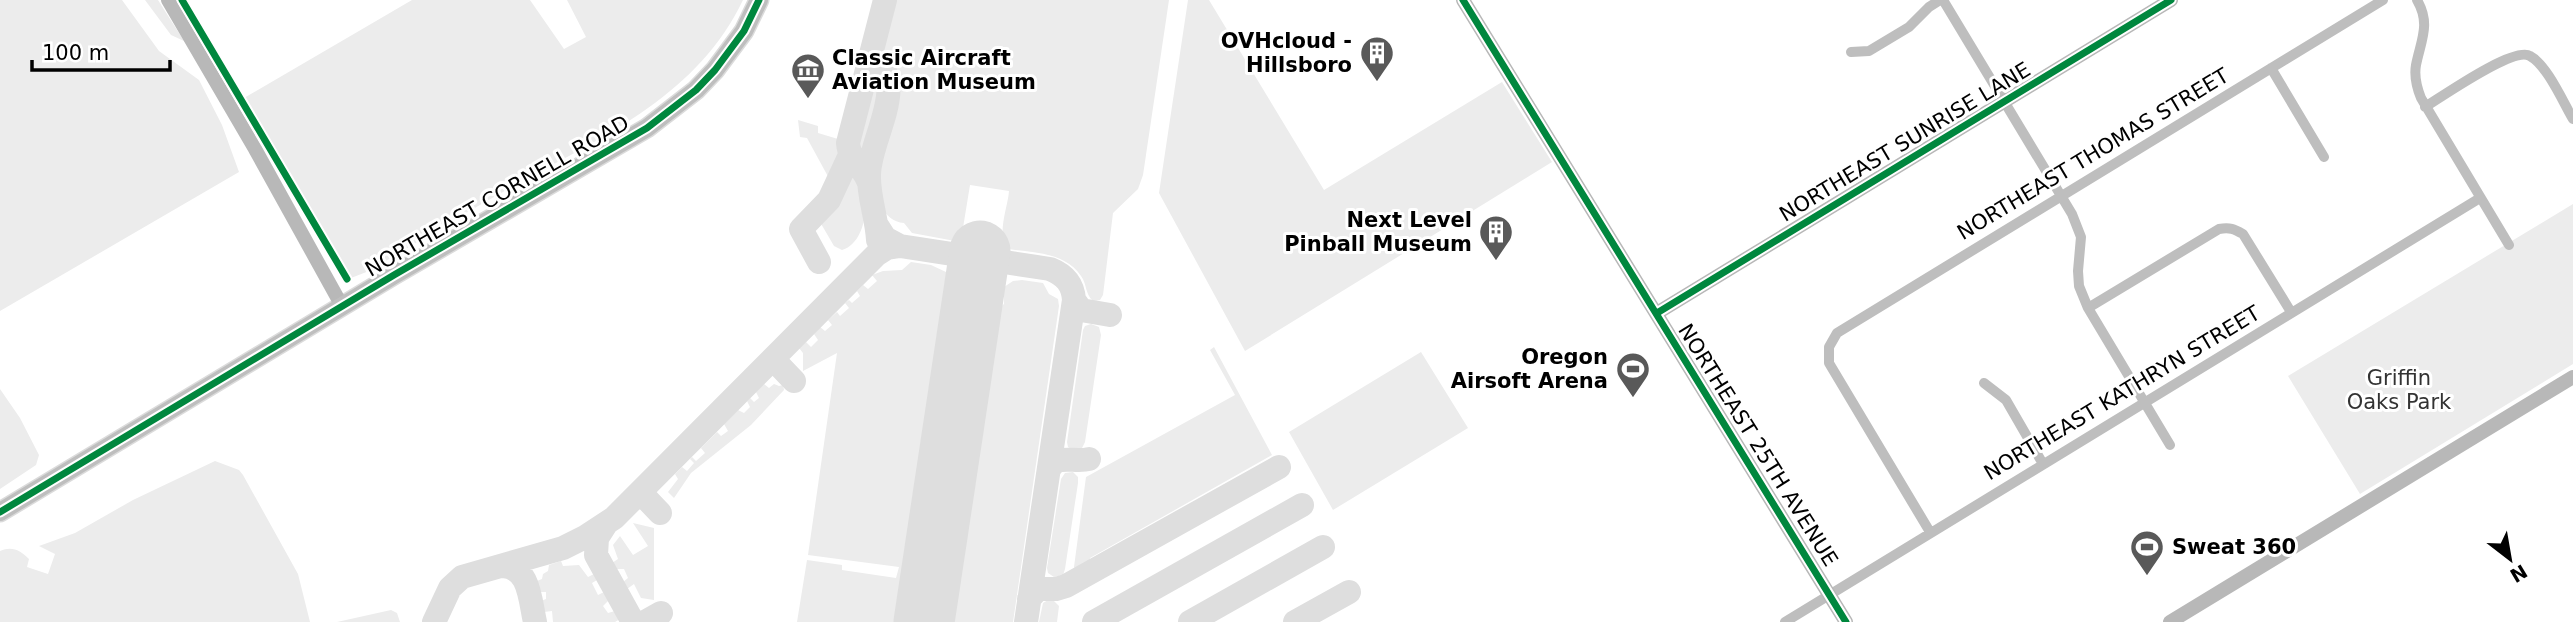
<svg xmlns="http://www.w3.org/2000/svg" width="2573" height="622" font-family="'DejaVu Sans',sans-serif">
  <rect width="100%" height="100%" fill="#fff"/>
  <!-- green -->
  <path fill="#ececec" d="M0,0H122L159,51L199,80L222,125L239,172L0,311Z
    M145,0H158L184,41L171,35Z
    M412,0H530L564,49L586,37L567,0H743C699,93 607,135 521,182C469,210 420,241 369,271L351,278H347L244,98Z
    M895,0H1169L1143,175L1138,189L1113,213L1103,295L1100,300L1093,301C1085,294 1087,284 1081,276C1065,252 1034,253 1009,249C995,238 1008,207 1009,191L970,185L962,234L955,241L912,233L904,223C881,221 874,192 875,171C875,145 891,115 896,89L895,77L883,47Z
    M1188,0H1209L1324,190L1502,82L1552,162L1245,351L1159,193Z
    M877,67L883,77L884,89L866,160L860,153L857,143Z
    M798,120L818,126V133L838,139C845,154 837,168 831,182L807,138L800,137Z
    M852,170C873,188 869,242 842,250L834,246L820,222L836,204Z
    M2573,204V364L2360,494L2288,376Z
    M911,262L931,265L946,272L950,285L944,293L952,308L903,622H797L807,560L842,565V570L896,578L899,567L808,555L837,353L803,371V353L799,348L806,342L811,347L818,340L814,334L820,327L825,331L832,325L828,320L837,312L840,316L849,308L845,303L849,300L852,303L860,296L857,291L863,285L868,289L877,281L872,275L883,271L902,270Z
    M1022,280L1043,283L1049,294L1058,299L1059,306L1013,622H945L981,384L995,312L1004,304V287L1013,281Z
    M1091,324L1099,327L1101,335L1085,442L1082,448L1073,450L1068,447L1067,442L1083,330L1085,326Z
    M1214,347L1272,455L1090,558V566L1080,572L1076,571L1074,567L1086,477L1235,395L1210,350Z
    M1421,352L1468,428L1333,510L1289,432Z
    M764,384L769,388L774,384L779,386L783,385L784,390L751,425L691,473L674,498L668,492L678,479L675,474L682,467L687,471L694,463L690,459L692,457L696,461L705,453L701,448L717,432L721,436L728,431L724,424L738,410L744,413L750,407L747,401L750,398L754,402L759,398L756,392Z
    M0,389L20,418L39,455L36,465L0,489Z
    M215,461L239,470L243,475L298,574L310,622H0V551C12,546 20,550 29,559L27,567L48,574L55,554L39,546L75,533L133,500Z
    M1073,472L1078,477V483L1065,569L1063,575L1054,577L1048,573L1047,568L1061,479L1065,473Z
    M633,523L654,528V600L641,598L634,584L627,589L623,582L628,578L624,569H615L612,563L618,559L613,545L620,536L633,555L648,546Z
    M561,561L563,566L579,565L588,577L594,574L597,580L592,583L598,595L604,592L609,600L603,606L608,613L615,611L620,619L615,622H553L552,611L544,612L541,601L546,599V592H539L537,581L542,579L543,574L548,571L549,565Z
    M1048,600H1053L1059,606L1057,622H1039L1043,603Z
    M391,610L397,613L400,622H337Z"/>
  <g fill="none" stroke-linecap="round" stroke-linejoin="round">
    <!-- taxiway -->
    <path stroke="#dedede" stroke-width="24" d="M871,56C911,82 870,137 869,174C868,196 877,218 878,240
      M869,183C864,167 849,160 848,143L885,0
      M876,224L885,238L900,246L1050,269C1065,275 1073,284 1074,300L1026,622
      M819,262L801,229L829,200L850,155
      M1074,300L1081,310L1110,315
      M773,359L794,381
      M1049,470C1056,453 1074,463 1089,459
      M641,493L660,513
      M606,524L597,538L596,555L633,622
      M502,566C530,566 530,601 535,622
      M1029,599L1038,589H1056L1066,586L1279,467
      M434,622L450,588L462,577L563,548L585,537L614,518L876,255L887,248L900,246
      M645,622L661,613
      M1094,622L1302,505
      M1190,622L1323,547
      M1295,622L1349,592"/>
    <!-- runway -->
    <path stroke="#dedede" stroke-width="61" d="M924,622L980,251"/>
    <!-- highway casing -->
    <g stroke="#dbdbdb" stroke-width="21">
      <path id="highway" d="M0,512L394,275L647,128L696,90L715,70L744,31L759,0"/>
    </g>
    <!-- street -->
    <path stroke="#bebebe" stroke-width="10" d="M1943,0L2072,214L2081,237L2078,271L2079,286L2088,308L2170,445
      M2417,0C2431,24 2421,40 2416,65C2414,76 2417,88 2421,98L2509,245
      M1851,52L1869,51L1909,27L1929,7L1940,0
      M2271,68L2324,157
      M2425,107C2443,96 2514,46 2530,56C2547,65 2563,102 2573,119
      M2088,308L2219,229C2230,227 2234,229 2243,234L2291,312
      M1984,383L2006,400L2043,464
      M1930,532L1829,363V347L1837,333L2383,0
      M1785,622L2480,198"/>
    <!-- secondary -->
    <path stroke="#b8b8b8" stroke-width="14" d="M168,0L255,149L342,306
      M1463,0L1846,622
      M1657,313L2171,0
      M2170,622L2573,377"/>
    <!-- highway -->
    <use href="#highway" stroke="#bebebe" stroke-width="18"/>
    <!-- cycleway casing -->
    <g stroke="#fff" stroke-width="11">
      <path id="cycleway" d="M182,0L347,279
        M1463,0L1846,622
        M1657,313L2171,0
        M0,512L394,275L647,128L696,90L715,70L744,31L759,0"/>
    </g>
    <!-- cycleway -->
    <use href="#cycleway" stroke="#00873e" stroke-width="7"/>
  </g>
  <!-- icons -->
  <defs>
    <g id="building-pin" transform="scale(1.75)"><path d="M0 17L-7.5 6A9.5 9.5 0 1 1 7.5 6Z" fill="#595959" stroke="#fff"/><path d="M-4-6H4V6H1V3H-1V6H-4ZM-2.5-4.3h1.7v1.8h-1.7ZM.8-4.3h1.7v1.8H.8ZM-2.5-1h1.7V.8h-1.7ZM.8-1h1.7V.8H.8Z" fill="#fff"/></g>
    <g id="museum-pin" transform="scale(1.75)"><path d="M0 17L-7.5 6A9.5 9.5 0 1 1 7.5 6Z" fill="#595959" stroke="#fff"/><path d="M0-6L6-3V-2H-6V-3ZM-5-1h2V3h-2ZM-1-1h2V3h-2ZM3-1h2V3H3ZM-6 4H6V6H-6Z" fill="#fff"/></g>
    <g id="stadium-pin" transform="scale(1.75)"><path d="M0 17L-7.5 6A9.5 9.5 0 1 1 7.5 6Z" fill="#595959" stroke="#fff"/><path d="M0-5a6.5 5 0 1 0 0 10a6.5 5 0 1 0 0-10ZM-3.5-1.8h7v3.6h-7Z" fill="#fff"/></g>
  </defs>
  <g fill-rule="evenodd">
    <use href="#building-pin" x="1377" y="53"/>
    <use href="#museum-pin" x="808" y="70"/>
    <use href="#building-pin" x="1496" y="232"/>
    <use href="#stadium-pin" x="1633" y="369"/>
    <use href="#stadium-pin" x="2147" y="547"/>
  </g>
  <g text-anchor="middle" dominant-baseline="central" stroke-width="6" stroke-linejoin="round" paint-order="stroke">
    <!-- poi labels -->
    <g font-size="21" font-weight="bold" fill="#000" stroke="#fff" text-anchor="end">
      <text x="1352" y="41">OVHcloud -<tspan x="1352" dy="24">Hillsboro</tspan></text>
      <text x="832" y="58" text-anchor="start">Classic Aircraft<tspan x="832" dy="24">Aviation Museum</tspan></text>
      <text x="1472" y="220">Next Level<tspan x="1472" dy="24">Pinball Museum</tspan></text>
      <text x="1608" y="357">Oregon<tspan x="1608" dy="24">Airsoft Arena</tspan></text>
      <text x="2172" y="547" text-anchor="start">Sweat 360</text>
    </g>
    <!-- street labels -->
    <g font-size="21" fill="#000" stroke="#fff">
      <text transform="translate(1905 142) rotate(-31)">NORTHEAST SUNRISE LANE</text>
      <text transform="translate(2093 154) rotate(-31)">NORTHEAST THOMAS STREET</text>
      <text transform="translate(497 196) rotate(-30)">NORTHEAST CORNELL ROAD</text>
      <text transform="translate(2122 393) rotate(-31)">NORTHEAST KATHRYN STREET</text>
      <text transform="translate(1758 445) rotate(58)">NORTHEAST 25TH AVENUE</text>
    </g>
    <!-- park labels -->
    <g font-size="21" fill="#333" stroke="#fff">
      <text x="2399" y="378">Griffin<tspan x="2399" dy="24">Oaks Park</tspan></text>
    </g>
  </g>
  <!-- north arrow -->
  <g transform="translate(2510 559) rotate(149)" stroke="#ffffff" stroke-width="5" paint-order="stroke">
  <path d="M0-5L12 26L0 18L-12 26Z" fill="#000000"/>
  <text y="-10" font-size="19" font-weight="bold" text-anchor="middle" fill="#000000">N</text>
  </g>
  <!-- scale -->
  <path d="M32 60v10h138v-10" fill="none" stroke="#000000" stroke-width="3.5"/>
  <text x="42" y="60" font-size="21" fill="#000000" stroke="#ffffff" stroke-width="5" paint-order="stroke">100 m</text>
</svg>
